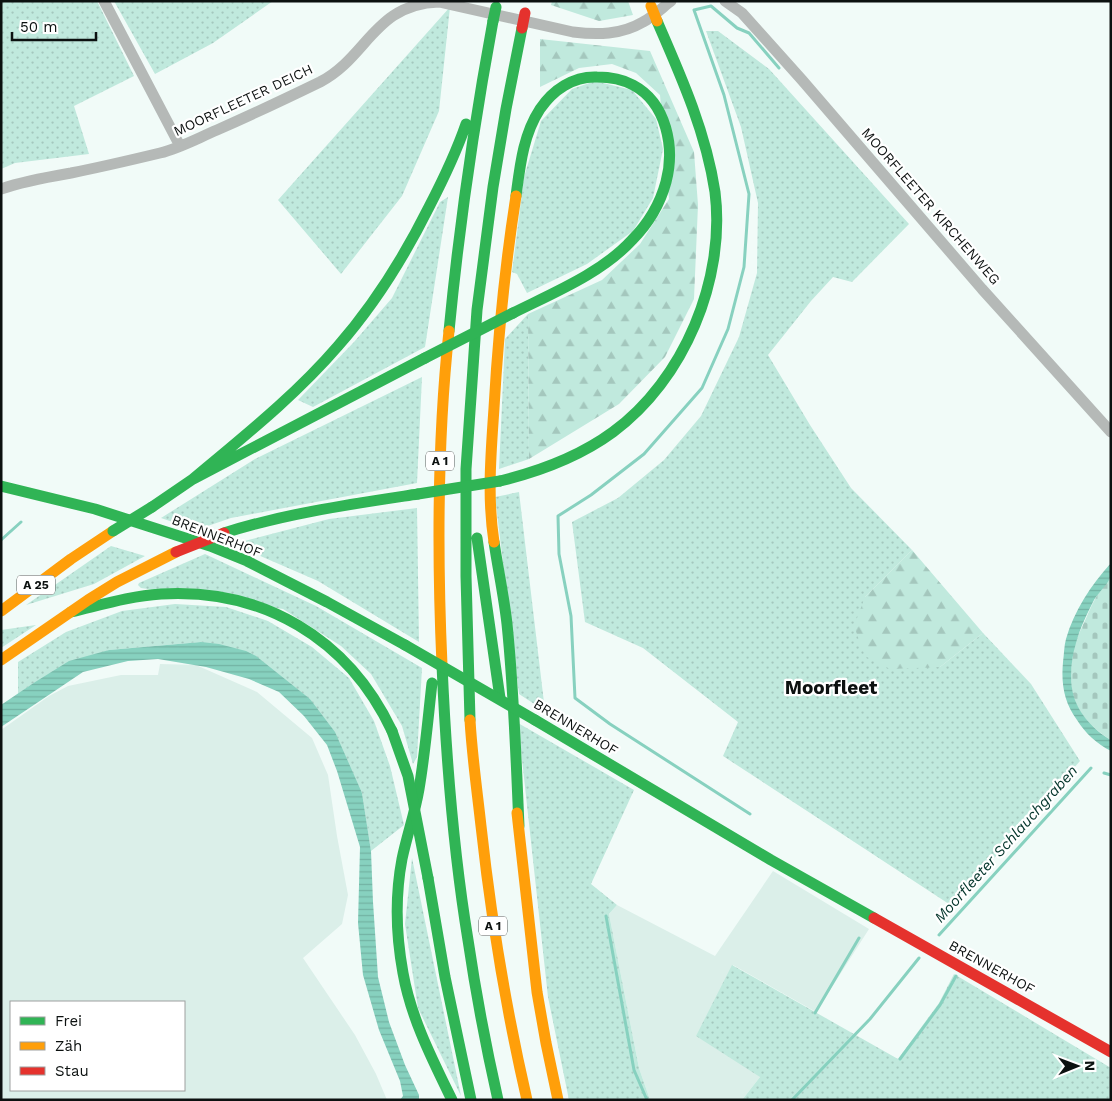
<svg xmlns="http://www.w3.org/2000/svg" width="1112" height="1101" font-family="'Work Sans',sans-serif">
  <defs>
    <pattern id="grass-dots" width="8" height="8" patternUnits="userSpaceOnUse" patternTransform="scale(1.25)"><rect width="8" height="8" fill="#c0e9dd"/><path d="M2 2h.1M6 6h.1" fill="none" stroke="#a4c7bd" stroke-width="1.8" stroke-linecap="round"/></pattern>
    <pattern id="forest-firs" width="22" height="20" patternUnits="userSpaceOnUse" patternTransform="scale(1.25)"><rect width="22" height="20" fill="#c0e9dd"/><path d="M5 1l3.5 6h-7zM16 11l3.5 6h-7z" fill="#a4c7bd"/></pattern>
    <pattern id="cemetery-stones" width="16" height="16" patternUnits="userSpaceOnUse" patternTransform="scale(1.25)"><rect width="16" height="16" fill="#c0e9dd"/><path d="M2 7V4a2 2 0 0 1 4 0v3zM10 15v-3a2 2 0 0 1 4 0v3z" fill="#a4c7bd"/></pattern>
    <pattern id="water-rules" width="6" height="5" patternUnits="userSpaceOnUse" patternTransform="scale(1.25)"><rect width="6" height="5" fill="#87d1bf"/><path d="M0 2.5h6" fill="none" stroke="#73b2a3"/></pattern>
  </defs>
  <rect width="100%" height="100%" fill="#f1fbf8"/>
  <!-- built -->
  <path fill="#dbefe9" fill-rule="evenodd" d="M160,664L196,665L257,692L312,738L328,775L337,836L348,895L342,924L303,958L355,1035L376,1074L387,1100H1V730L49,696L68,686L121,675H158ZM11,1002H184V1090H11Z
    M773,871L869,929L816,1012L733,965L760,1077L742,1100H650L639,1068L609,914L617,905L715,956Z"/>
  <!-- grass -->
  <path fill="url(#grass-dots)" d="M1,1H97L134,76L74,106L89,154L15,163L1,169Z
    M114,1H273L213,43L155,74Z
    M450,7L439,111L402,196L341,274L278,200Z
    M706,31H718L769,69L909,224L852,282L833,277L811,301L768,355L810,425L851,488L912,550L865,597L940,667L983,633L1031,684L1080,761L952,906L723,756L738,722L643,648L585,622L572,522L618,498L664,460L701,416L739,337L757,273L758,203L741,127Z
    M595,81L632,90L656,119L663,149L653,198L633,231L587,264L527,293L517,274L512,272L524,177L541,121L572,89Z
    M448,197L425,347L313,407L298,400L354,342L392,298L440,202Z
    M528,314L529,459L499,469L505,339Z
    M422,377L417,483L231,518L196,530L161,518L255,459Z
    M519,492L545,711L519,694L495,497Z
    M417,508L419,642L318,581L233,544L329,519Z
    M111,546L145,556L94,584L26,605Z
    M205,554L316,606L422,668L417,757L413,764L402,726L371,674L341,646L283,609L141,588L138,585L139,583Z
    M175,604L226,607L268,621L312,647L349,678L374,721L390,766L404,825L371,851L362,793L310,699L201,642L109,650L32,684L18,694V662L66,632L122,611Z
    M36,625L1,648V630Z
    M518,723L634,790L591,884L617,905L609,914L639,1068L650,1100H569L548,997Z
    M412,858L461,1096L418,1008L405,924Z
    M732,965L898,1059L939,1003L954,974L1111,1068V1100H742L760,1077L696,1036Z"/>
  <!-- forest -->
  <path fill="url(#forest-firs)" d="M552,1H628L633,15L599,21L551,5Z
    M540,39L650,51L694,152L698,205L694,299L665,357L619,404L529,459L528,314L602,280L640,244L669,199L660,95L636,73L612,64L579,68L540,87Z
    M912,550L983,633L940,667L890,669L865,656L854,626L865,597Z"/>
  <!-- cemetery -->
  <path fill="url(#cemetery-stones)" d="M1111,577V740C1096,731 1079,715 1074,698C1069,682 1071,660 1075,644C1078,635 1083,625 1087,616C1093,602 1100,588 1111,577Z"/>
  <!-- water -->
  <path fill="url(#water-rules)" d="M1111,563C1111,567 1111,571 1111,575C1110,582 1098,593 1094,600C1087,614 1080,628 1076,643C1071,659 1069,681 1074,697C1079,714 1095,731 1111,740V751C1097,744 1085,733 1077,720C1064,702 1061,684 1063,662C1064,655 1064,646 1066,639C1074,611 1091,585 1111,563Z
    M201,642L219,644L246,651L256,656L310,699L335,732L362,793L371,851L373,902L378,977L389,1022L405,1065L419,1095V1100H400L403,1096L400,1081L379,1030L363,975L358,923L360,847L337,771L327,745L304,716L279,692L249,679L206,667L158,659L128,661L83,672L1,727V705L32,684L69,661L109,650Z"/>
  <g fill="none" stroke-linecap="round" stroke-linejoin="round">
    <!-- stream -->
    <path stroke="#87d1bf" stroke-width="3" d="M1,540L21,522
      M1104,773L1111,775
      M750,814L610,724L575,698L571,616L559,554L558,516L591,495L644,454L702,388L728,329L744,267L749,194L724,95L694,10L711,6L737,28L749,33L779,68
      M606,916L634,1070L647,1100
      M939,935L1091,768
      M815,1013L859,938
      M900,1059L940,1005L956,976
      M792,1100L870,1019L919,958"/>
    <!-- street -->
    <path stroke="#b5b9b7" stroke-width="11" d="M104,1L180,146
      M725,1L742,13L802,80L982,289L1111,432
      M1,189C24,181 48,177 71,173C101,167 131,160 160,153C180,148 198,138 217,130C251,115 285,99 320,82C368,57 374,4 439,2L573,32C597,35 621,35 643,22C653,17 662,8 671,1"/>
    <!-- fast -->
    <path stroke="#30b455" stroke-width="11" d="M513,313C553,293 602,273 632,240C648,224 660,204 666,182C675,148 667,103 633,85C622,79 610,77 597,77C573,76 553,90 540,109C523,135 520,166 516,196
      M449,331C459,227 474,124 493,21
      M193,479C243,437 295,396 338,346C375,304 404,257 429,207C443,180 456,153 466,124
      M500,481C541,471 579,457 613,432C684,380 726,279 715,192C706,132 681,76 657,21
      M1,486L95,509L210,546L247,561L327,602L405,645
      M152,507L193,479L425,358
      M224,533C287,513 352,504 418,494
      M477,538L500,698
      M494,542C498,569 504,597 507,624C514,691 516,759 519,826
      M71,612C101,605 130,596 161,594C263,588 348,638 392,731
      M442,665C446,757 453,849 468,940C476,994 486,1047 498,1100
      M432,683C428,718 425,754 419,789C415,813 407,835 402,859C395,896 396,935 403,973C411,1018 432,1059 452,1100
      M470,720L466,576V469L477,310L493,187L506,109L522,28
      M535,720L771,860L874,918
      M428,878L445,977L471,1100"/>
    <!-- slow -->
    <path stroke="#ff9f0a" stroke-width="11" d="M494,542C487,497 491,453 494,408C498,337 505,266 516,196
      M1,611L71,559L113,531
      M1,660L88,600L117,582L176,552
      M442,665C437,553 437,442 449,331
      M470,720C472,755 477,790 481,826C491,918 506,1009 527,1100
      M517,813L537,992L546,1043L558,1100"/>
    <!-- jam -->
    <path stroke="#e5322d" stroke-width="11" d="M874,918L1111,1052"/>
    <!-- fast-bridge -->
    <path stroke="#30b455" stroke-width="11" d="M493,21L496,7
      M425,358L513,313
      M418,494L500,481
      M113,531L152,507
      M405,645L535,720
      M392,731L408,776L428,878"/>
    <!-- slow-bridge -->
    <path stroke="#ff9f0a" stroke-width="11" d="M651,6L657,21"/>
    <!-- jam-bridge -->
    <path stroke="#e5322d" stroke-width="11" d="M522,28L525,13
      M176,552L224,533"/>
  </g>
  <g text-anchor="middle" dominant-baseline="central" stroke-width="4.5" stroke-linejoin="round" paint-order="stroke">
    <!-- shield labels -->
    <g fill="#fff" stroke="#555858" stroke-width="1">
      <rect x="426" y="451.5" width="28" height="19" rx="4"/>
      <rect x="17" y="575.5" width="38" height="19" rx="4"/>
      <rect x="479" y="916.5" width="28" height="19" rx="4"/>
    </g>
    <g font-size="12" font-weight="bold" fill="#0c1110">
      <text x="440" y="461">A 1</text>
      <text x="36" y="585">A 25</text>
      <text x="493" y="926">A 1</text>
    </g>
    <!-- street labels -->
    <g font-size="14" fill="#0c1110" stroke="#fff">
      <text transform="translate(243 100) rotate(-25)">MOORFLEETER DEICH</text>
      <text transform="translate(931 206) rotate(49)">MOORFLEETER KIRCHENWEG</text>
      <text transform="translate(217 536) rotate(21)">BRENNERHOF</text>
      <text transform="translate(576 727) rotate(31)">BRENNERHOF</text>
      <text transform="translate(992 967) rotate(29)">BRENNERHOF</text>
    </g>
    <!-- water labels -->
    <g font-size="15" font-style="italic" fill="#02342a" stroke="#fff">
      <text transform="translate(1006 844) rotate(-48)">Moorfleeter Schlauchgraben</text>
    </g>
    <!-- district labels -->
    <g font-size="19" font-weight="bold" fill="#0c1110" stroke="#fff">
      <text x="831" y="687">Moorfleet</text>
    </g>
  </g>
  <!-- border -->
  <rect width="1112" height="1101" fill="none" stroke="#0c1110" stroke-width="5"/>
  <!-- legend -->
  <rect x="10" y="1001" width="175" height="90" fill="#ffffff" stroke="#9ea09f"/>
  <rect x="20" y="1017" width="25" height="8" fill="#30b455" stroke="#9ea09f"/>
  <text x="55" y="1026" font-size="15" fill="#0c1110">Frei</text>
  <rect x="20" y="1042" width="25" height="8" fill="#ff9f0a" stroke="#9ea09f"/>
  <text x="55" y="1051" font-size="15" fill="#0c1110">Zäh</text>
  <rect x="20" y="1067" width="25" height="8" fill="#e5322d" stroke="#9ea09f"/>
  <text x="55" y="1076" font-size="15" fill="#0c1110">Stau</text>
  <!-- north arrow -->
  <g transform="translate(1077 1066) rotate(89)" stroke="#ffffff" stroke-width="4" paint-order="stroke">
  <path d="M0-4L9 19L0 12L-9 19Z" fill="#0c1110"/>
  <text y="-8" font-size="14" font-weight="bold" text-anchor="middle" fill="#0c1110">N</text>
  </g>
  <!-- scale -->
  <path d="M12 32v8h84v-8" fill="none" stroke="#0c1110" stroke-width="2.5"/>
  <text x="20" y="32" font-size="15" fill="#0c1110" stroke="#ffffff" stroke-width="4" paint-order="stroke">50 m</text>
</svg>
